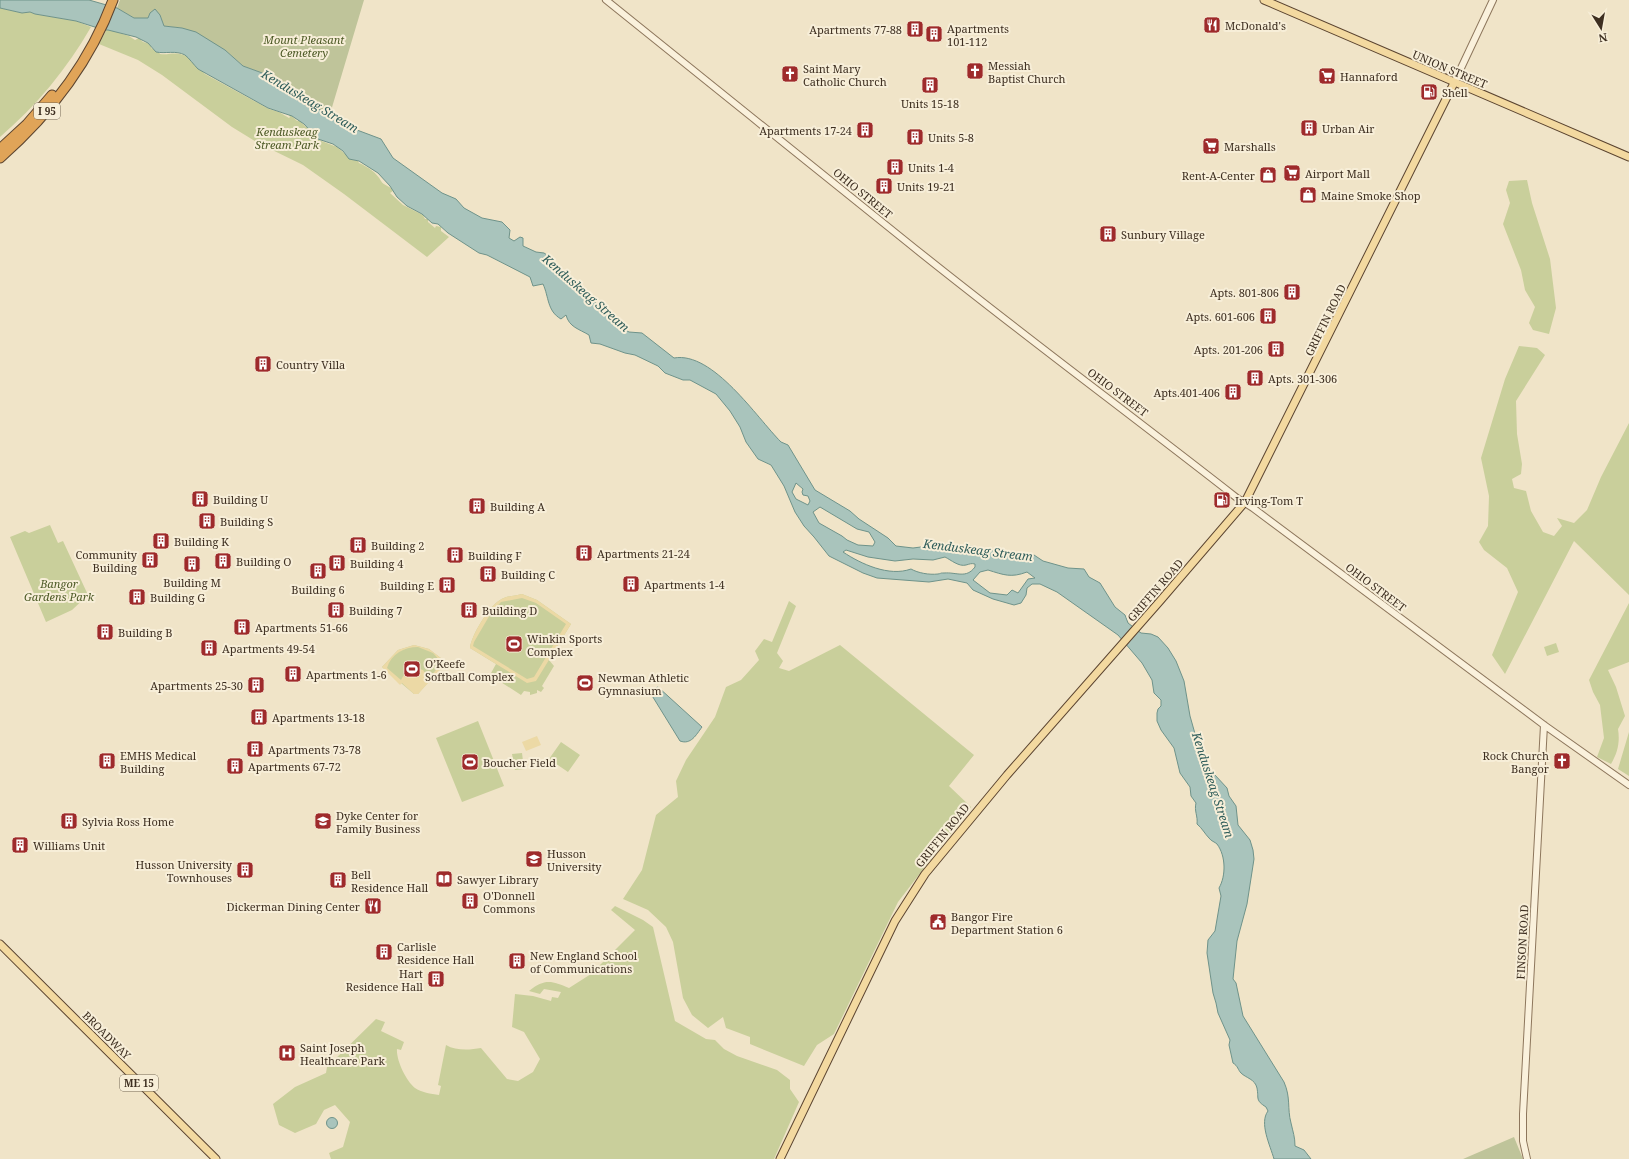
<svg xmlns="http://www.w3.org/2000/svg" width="1629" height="1159" font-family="'Noto Serif',serif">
  <rect width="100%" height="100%" fill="#f0e4c8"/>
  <!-- green -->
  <path fill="#c9cf9b" d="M0,8L22,13L30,12L35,14L76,21L91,27C67,69 36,106 0,137Z
    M107,29L129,36L135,40L139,38L143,42L151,44V48L159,52L160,54C171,55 175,51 186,56L187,55L205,74L269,109L279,112L289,118L290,117L289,115H291L297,121H300L306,127H309V131L319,140L337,147L351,159L358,161L359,163C368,167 377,173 381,181C384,186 391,186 393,191L390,193L403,205L423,215L425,219H428V222L435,228L436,226L441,227V231L449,237L427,257L344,194L303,165L258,143L232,127L162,75L138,60L99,44Z
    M1527,180L1532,203L1550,259L1556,308L1549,334L1533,330L1529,323L1535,307L1525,290L1521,270L1503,224L1510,203L1506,190L1509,181Z
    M1519,346L1537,348L1545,355L1516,401L1517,434L1522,464L1521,474L1512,479L1514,488L1526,491L1531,511L1543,532L1554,536L1562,526L1557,518L1574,523L1587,510L1601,477L1629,423V595L1574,541L1505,674L1492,655L1518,592L1507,568L1484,550L1479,542L1488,526L1489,496L1481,458L1505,379Z
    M50,525L58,543L63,541L88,595L72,610L46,622L10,537L25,531L29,533Z
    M522,594L537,600L571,624L549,660L554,666L542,686L544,688L541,692L537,690V693L530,695V692L524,691L521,695L490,675L496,664L470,648C471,636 489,606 500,600C505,596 515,596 522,594Z
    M789,601L796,606L777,653L783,661L779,668L789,671L840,645L974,755L949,786L971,807L898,902L834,1034L817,1045L804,1066L750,1044V1037L726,1028L723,1017L708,1028L692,1015L683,998L673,942L666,927L648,910L623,899L642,870L656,815L678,797L676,781L686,760L715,717L726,687L741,680L759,660L755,651L764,639L772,642Z
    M1629,603V662L1608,670L1616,687L1625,716L1618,729C1620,742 1618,752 1611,764L1597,757L1604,738L1600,705L1593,692L1589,680Z
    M1556,643L1559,652L1547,656L1544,647Z
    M414,645L429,649L446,662L418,694H414L382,667L398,650Z
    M478,721L504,786L462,802L436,738Z
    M1629,732V776L1618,769Z
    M561,742L580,755L568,772L549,759Z
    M522,753L524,769L515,770L512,754Z
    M615,906L643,920L653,927L675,1021L706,1039L715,1040L724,1049L737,1056L777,1070L790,1080V1089L799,1102L774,1159H331L329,1153L343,1147L350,1122L335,1105L324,1110L316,1124L295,1133L279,1125L273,1104L295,1087L326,1073L327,1067L376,1019L385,1022L381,1031L404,1042L401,1050L397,1049C396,1060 406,1081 415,1088C421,1092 431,1094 439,1095L441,1086L438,1085L446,1045C456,1051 470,1050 481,1048L507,1079L518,1081L533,1072L540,1059L524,1032L512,1027L515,994L533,996L551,1001L552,997L558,998L561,992L544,989L540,994L529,991C545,978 552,981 569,988L591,974L635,930L611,910Z"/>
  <!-- sand -->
  <path fill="#ecd9a5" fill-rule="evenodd" d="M522,594L537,600L571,624L536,681L527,683L470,648C471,636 489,606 500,600C505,596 515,596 522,594ZM522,598L536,603L566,624L534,677L527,679L473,646L474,642L491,613L501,602Z
    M414,645L429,649L446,662L430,683L429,682L418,694H414L402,683L400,685L382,667L398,650ZM418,647L433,653L442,663L429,678L423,670L413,667L406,671L401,680L387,668C391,654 404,647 418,647Z
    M537,736L541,745L526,751L522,742Z"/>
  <!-- cemetery -->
  <path fill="#bfc49a" d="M120,0H364L330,114L305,103L291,91L265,74L243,66L225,50L182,28L164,26L160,15L150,13L148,18H134L117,8Z
    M1514,1137L1523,1159H1463Z"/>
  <!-- water -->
  <path fill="#a9c4bc" stroke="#6f938a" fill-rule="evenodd" d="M0,0H89L117,8L134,18H148L150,13L155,9L160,15L164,26L182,28L196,32L225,50L243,66L265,74L291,91L305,103L345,121L357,130L381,139L393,158L442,193L456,199L464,208L482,218L502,222L510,230L509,238L514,241L520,237L523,238V246L536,252L544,253L553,259L561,273L577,289L597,304L614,323L629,332L642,333L674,358C713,351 757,418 781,442L788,445L815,490L850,511L859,519L888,538L896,546L913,548L944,544L971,546L985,550L997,551L1014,556L1034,555L1043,561L1068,568L1084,569L1089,577L1100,583L1115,607L1125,615L1128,623L1141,633L1151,634L1158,637L1168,648L1176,661L1184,681L1190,716L1203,762L1227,788L1229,796L1236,806L1238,825L1250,840L1253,850L1254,859L1247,904L1237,941L1233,979L1236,983L1243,1016L1284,1082C1291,1098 1287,1108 1291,1123C1293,1132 1295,1137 1295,1146L1304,1150L1311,1159H1274C1270,1145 1259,1123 1268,1111L1266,1107C1255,1100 1259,1099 1257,1088C1255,1079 1246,1078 1241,1073C1238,1070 1238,1066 1233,1063L1229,1045L1230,1040L1218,1013L1216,1003L1213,993L1207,953L1208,940L1215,931L1221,896L1219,888C1226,876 1226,856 1217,844C1215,842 1211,841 1209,838C1205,834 1202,828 1197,824C1198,816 1194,811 1196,803L1191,796L1190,787L1180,773L1174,748L1161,730L1157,721V713L1158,709L1161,706V700L1154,693L1152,680L1142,663L1118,635L1057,592L1040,584H1032L1027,588L1026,595L1021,603L1014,605L993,599L973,590L967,583L948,579L929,582L877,578L863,573L829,556L814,537L804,526L795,512L784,486L771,465L758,459L746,442L740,427L730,411L716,394L690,380H683L665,373L658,366L635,355L625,353L600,344L591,343L589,335C579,329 569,327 566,315L561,319C547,311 549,297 543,284L533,286L530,277L487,255L479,253L448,233L438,224L432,223L422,214L407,206L397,197L390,186L378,173L359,161L349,159L343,151L333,144L318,139L304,124L292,116L268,108L198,69C194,65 189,58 185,55C176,50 165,54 156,52L148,43L136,37L108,30H104L76,21L35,14L30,12L22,13L0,8ZM796,483L803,489L802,492L803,495L808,496L810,501L808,505L796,499L792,492ZM820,507L857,529L869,532L875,542L873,546L858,545L847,540L842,536L819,523L813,512ZM846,550L868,557L895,561L913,559L933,560L945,557C951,560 959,567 966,565C970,564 971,563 975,564V567C966,579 957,572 944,573C939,573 943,573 938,574C929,575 918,573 911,569C889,577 861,564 843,552ZM988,570C1004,575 1011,578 1027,572L1035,578L1028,579L1018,593L1012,590L1007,595L990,593L973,580L980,572Z
    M658,687L702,727C696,735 691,745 680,741L651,694V690Z
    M326.5 1123a5.5 5.5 0 1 1 11 0a5.5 5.5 0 1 1-11 0Z"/>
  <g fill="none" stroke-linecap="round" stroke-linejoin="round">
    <!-- minor casing -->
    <g stroke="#8d765c" stroke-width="8">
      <path id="minor" d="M606,0C705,79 803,159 902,238C1012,327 1126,411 1237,498L1253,508L1544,725L1629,785
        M1454,83L1493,0
        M1527,1159L1523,1141V1114L1544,725"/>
    </g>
    <!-- major casing -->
    <g stroke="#5b4430" stroke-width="9">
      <path id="major" d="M1264,0L1629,157
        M0,944L216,1159
        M780,1159L895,921L925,874L1007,775L1160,601L1245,502L1454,83"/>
    </g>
    <!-- highway casing -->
    <g stroke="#5b4430" stroke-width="11">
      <path id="highway" d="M0,149L27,124L52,95
        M0,158C49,115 90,62 113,0"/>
    </g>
    <!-- minor -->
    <use href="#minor" stroke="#faf1dc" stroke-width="6"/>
    <!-- major -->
    <use href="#major" stroke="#f3d9a0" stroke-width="7"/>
    <!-- highway -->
    <use href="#highway" stroke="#e0a458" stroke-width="9"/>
  </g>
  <!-- icons -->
  <defs>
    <g id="restaurant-square" transform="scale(0.9)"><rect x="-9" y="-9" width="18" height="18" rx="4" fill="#9e2a2b" stroke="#f7eed8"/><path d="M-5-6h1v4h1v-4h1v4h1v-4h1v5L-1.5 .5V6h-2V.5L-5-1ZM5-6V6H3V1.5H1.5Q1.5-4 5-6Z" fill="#fff"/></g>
    <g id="building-square" transform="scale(0.9)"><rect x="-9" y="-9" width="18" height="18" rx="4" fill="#9e2a2b" stroke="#f7eed8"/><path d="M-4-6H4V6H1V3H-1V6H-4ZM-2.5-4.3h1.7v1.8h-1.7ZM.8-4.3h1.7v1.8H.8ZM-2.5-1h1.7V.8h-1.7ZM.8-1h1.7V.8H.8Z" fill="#fff"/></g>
    <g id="church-square" transform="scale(0.9)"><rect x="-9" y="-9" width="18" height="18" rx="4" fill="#9e2a2b" stroke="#f7eed8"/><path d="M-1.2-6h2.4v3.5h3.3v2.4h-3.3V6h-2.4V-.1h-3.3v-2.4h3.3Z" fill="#fff"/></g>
    <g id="supermarket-square" transform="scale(0.9)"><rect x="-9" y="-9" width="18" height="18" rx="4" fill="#9e2a2b" stroke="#f7eed8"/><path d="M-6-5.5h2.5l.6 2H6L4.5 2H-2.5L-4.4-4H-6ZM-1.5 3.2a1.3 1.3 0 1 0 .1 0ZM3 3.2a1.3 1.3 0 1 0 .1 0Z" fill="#fff"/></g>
    <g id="fuel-square" transform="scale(0.9)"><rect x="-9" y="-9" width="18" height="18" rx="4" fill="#9e2a2b" stroke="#f7eed8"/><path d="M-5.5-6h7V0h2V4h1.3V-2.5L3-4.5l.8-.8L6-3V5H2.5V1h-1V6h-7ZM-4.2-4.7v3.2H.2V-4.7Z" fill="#fff"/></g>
    <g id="shop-square" transform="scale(0.9)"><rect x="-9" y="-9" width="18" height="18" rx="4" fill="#9e2a2b" stroke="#f7eed8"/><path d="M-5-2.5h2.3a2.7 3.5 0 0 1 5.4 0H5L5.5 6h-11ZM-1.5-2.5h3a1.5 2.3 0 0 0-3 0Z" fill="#fff"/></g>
    <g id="stadium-square" transform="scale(0.9)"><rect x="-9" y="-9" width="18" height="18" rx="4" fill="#9e2a2b" stroke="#f7eed8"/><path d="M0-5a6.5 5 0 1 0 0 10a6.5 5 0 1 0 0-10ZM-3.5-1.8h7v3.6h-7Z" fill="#fff"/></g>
    <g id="university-square" transform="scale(0.9)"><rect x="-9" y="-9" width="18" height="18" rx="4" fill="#9e2a2b" stroke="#f7eed8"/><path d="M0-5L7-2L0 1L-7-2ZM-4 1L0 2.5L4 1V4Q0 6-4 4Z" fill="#fff"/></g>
    <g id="library-square" transform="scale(0.9)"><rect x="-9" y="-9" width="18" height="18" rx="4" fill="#9e2a2b" stroke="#f7eed8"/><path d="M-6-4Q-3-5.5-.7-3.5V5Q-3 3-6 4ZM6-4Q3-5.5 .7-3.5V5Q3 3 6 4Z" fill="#fff"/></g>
    <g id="civic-square" transform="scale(0.9)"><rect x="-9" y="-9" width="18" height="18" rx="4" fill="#9e2a2b" stroke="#f7eed8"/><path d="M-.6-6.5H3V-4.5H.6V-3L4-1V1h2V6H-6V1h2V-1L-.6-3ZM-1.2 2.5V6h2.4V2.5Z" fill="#fff"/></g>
    <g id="hospital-square" transform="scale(0.9)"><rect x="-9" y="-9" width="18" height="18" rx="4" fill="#9e2a2b" stroke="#f7eed8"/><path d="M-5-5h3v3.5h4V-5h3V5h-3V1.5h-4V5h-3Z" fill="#fff"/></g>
  </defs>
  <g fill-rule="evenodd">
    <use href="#restaurant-square" x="1212" y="25"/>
    <use href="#building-square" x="915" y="29"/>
    <use href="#building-square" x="934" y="34"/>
    <use href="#church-square" x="975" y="71"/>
    <use href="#church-square" x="790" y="74"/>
    <use href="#supermarket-square" x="1327" y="76"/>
    <use href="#building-square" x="930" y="85"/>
    <use href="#fuel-square" x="1429" y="92"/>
    <use href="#building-square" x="1309" y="128"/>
    <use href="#building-square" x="865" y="130"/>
    <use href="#building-square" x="915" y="137"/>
    <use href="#supermarket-square" x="1211" y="146"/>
    <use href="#building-square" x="895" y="167"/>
    <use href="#supermarket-square" x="1292" y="173"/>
    <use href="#shop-square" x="1268" y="175"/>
    <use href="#building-square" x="884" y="186"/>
    <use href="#shop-square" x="1308" y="195"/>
    <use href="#building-square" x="1108" y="234"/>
    <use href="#building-square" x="1292" y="292"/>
    <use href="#building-square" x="1268" y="316"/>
    <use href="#building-square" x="1276" y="349"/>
    <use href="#building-square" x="263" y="364"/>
    <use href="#building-square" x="1255" y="378"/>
    <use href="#building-square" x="1233" y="392"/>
    <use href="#building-square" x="200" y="499"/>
    <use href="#fuel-square" x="1222" y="500"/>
    <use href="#building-square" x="477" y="506"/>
    <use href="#building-square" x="207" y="521"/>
    <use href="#building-square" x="161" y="541"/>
    <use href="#building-square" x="358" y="545"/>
    <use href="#building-square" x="584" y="553"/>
    <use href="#building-square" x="455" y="555"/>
    <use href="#building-square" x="150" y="560"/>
    <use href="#building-square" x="223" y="561"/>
    <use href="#building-square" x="337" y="563"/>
    <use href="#building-square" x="192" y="564"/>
    <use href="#building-square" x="318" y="571"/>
    <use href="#building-square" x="488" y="574"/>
    <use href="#building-square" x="631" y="584"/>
    <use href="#building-square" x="447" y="585"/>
    <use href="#building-square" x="137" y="597"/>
    <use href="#building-square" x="336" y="610"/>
    <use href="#building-square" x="469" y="610"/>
    <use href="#building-square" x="242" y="627"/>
    <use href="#building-square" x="105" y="632"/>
    <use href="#stadium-square" x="514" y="644"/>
    <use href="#building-square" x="209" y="648"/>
    <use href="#stadium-square" x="412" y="669"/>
    <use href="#building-square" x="293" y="674"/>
    <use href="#stadium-square" x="585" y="683"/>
    <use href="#building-square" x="256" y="685"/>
    <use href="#building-square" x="259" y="717"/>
    <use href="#building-square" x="255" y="749"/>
    <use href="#building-square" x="107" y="761"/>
    <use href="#church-square" x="1562" y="761"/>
    <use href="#stadium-square" x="470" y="762"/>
    <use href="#building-square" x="235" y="766"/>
    <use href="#building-square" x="69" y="821"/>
    <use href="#university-square" x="323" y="821"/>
    <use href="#building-square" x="20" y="845"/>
    <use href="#university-square" x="534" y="859"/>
    <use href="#building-square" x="245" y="870"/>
    <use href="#library-square" x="444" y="879"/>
    <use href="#building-square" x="338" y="880"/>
    <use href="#building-square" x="470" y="901"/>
    <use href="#restaurant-square" x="373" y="906"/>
    <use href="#civic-square" x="938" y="922"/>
    <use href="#building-square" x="384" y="952"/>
    <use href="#building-square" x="517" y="961"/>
    <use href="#building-square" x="436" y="979"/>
    <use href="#hospital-square" x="287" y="1053"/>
  </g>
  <g text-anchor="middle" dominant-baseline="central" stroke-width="4" stroke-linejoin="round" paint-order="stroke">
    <!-- shield labels -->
    <g fill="#f7eed8" stroke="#756857" stroke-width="1">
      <rect x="34" y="103" width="26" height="16" rx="3"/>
      <rect x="120" y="1075" width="38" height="16" rx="3"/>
    </g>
    <g font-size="10" font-weight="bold" fill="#3d2e20">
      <text x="47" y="111">I 95</text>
      <text x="139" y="1083">ME 15</text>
    </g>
    <!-- poi labels -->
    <g font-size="11" fill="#3d2e20" stroke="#f7eed8" text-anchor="start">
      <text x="1225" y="25">McDonald's</text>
      <text x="947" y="28">Apartments<tspan x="947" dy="13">101-112</tspan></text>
      <text x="902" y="29" text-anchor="end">Apartments 77-88</text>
      <text x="988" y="65">Messiah<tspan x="988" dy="13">Baptist Church</tspan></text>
      <text x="803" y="68">Saint Mary<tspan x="803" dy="13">Catholic Church</tspan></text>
      <text x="1340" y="76">Hannaford</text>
      <text x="1442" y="92">Shell</text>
      <text x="930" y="103" text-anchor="middle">Units 15-18</text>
      <text x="1322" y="128">Urban Air</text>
      <text x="852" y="130" text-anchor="end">Apartments 17-24</text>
      <text x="928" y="137">Units 5-8</text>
      <text x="1224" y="146">Marshalls</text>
      <text x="908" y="167">Units 1-4</text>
      <text x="1305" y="173">Airport Mall</text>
      <text x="1255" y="175" text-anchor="end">Rent-A-Center</text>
      <text x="897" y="186">Units 19-21</text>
      <text x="1321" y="195">Maine Smoke Shop</text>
      <text x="1121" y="234">Sunbury Village</text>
      <text x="1279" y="292" text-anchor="end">Apts. 801-806</text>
      <text x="1255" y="316" text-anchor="end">Apts. 601-606</text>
      <text x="1263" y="349" text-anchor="end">Apts. 201-206</text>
      <text x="276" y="364">Country Villa</text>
      <text x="1268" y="378">Apts. 301-306</text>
      <text x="1220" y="392" text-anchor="end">Apts.401-406</text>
      <text x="213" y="499">Building U</text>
      <text x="1235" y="500">Irving-Tom T</text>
      <text x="490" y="506">Building A</text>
      <text x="220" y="521">Building S</text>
      <text x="174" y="541">Building K</text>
      <text x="371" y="545">Building 2</text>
      <text x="597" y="553">Apartments 21-24</text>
      <text x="137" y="554" text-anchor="end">Community<tspan x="137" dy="13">Building</tspan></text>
      <text x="468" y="555">Building F</text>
      <text x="236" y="561">Building O</text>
      <text x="350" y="563">Building 4</text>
      <text x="501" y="574">Building C</text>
      <text x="192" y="582" text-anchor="middle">Building M</text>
      <text x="644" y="584">Apartments 1-4</text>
      <text x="434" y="585" text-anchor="end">Building E</text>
      <text x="318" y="589" text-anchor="middle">Building 6</text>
      <text x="150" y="597">Building G</text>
      <text x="349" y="610">Building 7</text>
      <text x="482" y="610">Building D</text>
      <text x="255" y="627">Apartments 51-66</text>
      <text x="118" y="632">Building B</text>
      <text x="527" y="638">Winkin Sports<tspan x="527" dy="13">Complex</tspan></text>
      <text x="222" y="648">Apartments 49-54</text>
      <text x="425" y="663">O’Keefe<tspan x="425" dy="13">Softball Complex</tspan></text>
      <text x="306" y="674">Apartments 1-6</text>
      <text x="598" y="677">Newman Athletic<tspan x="598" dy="13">Gymnasium</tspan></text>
      <text x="243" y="685" text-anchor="end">Apartments 25-30</text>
      <text x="272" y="717">Apartments 13-18</text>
      <text x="268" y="749">Apartments 73-78</text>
      <text x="120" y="755">EMHS Medical<tspan x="120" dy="13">Building</tspan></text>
      <text x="1549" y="755" text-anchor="end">Rock Church<tspan x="1549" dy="13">Bangor</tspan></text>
      <text x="483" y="762">Boucher Field</text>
      <text x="248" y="766">Apartments 67-72</text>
      <text x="336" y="815">Dyke Center for<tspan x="336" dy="13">Family Business</tspan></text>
      <text x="82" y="821">Sylvia Ross Home</text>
      <text x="33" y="845">Williams Unit</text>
      <text x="547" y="853">Husson<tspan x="547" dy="13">University</tspan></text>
      <text x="232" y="864" text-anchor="end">Husson University<tspan x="232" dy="13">Townhouses</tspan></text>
      <text x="351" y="874">Bell<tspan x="351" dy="13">Residence Hall</tspan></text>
      <text x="457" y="879">Sawyer Library</text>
      <text x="483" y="895">O'Donnell<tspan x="483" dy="13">Commons</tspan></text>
      <text x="360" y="906" text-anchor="end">Dickerman Dining Center</text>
      <text x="951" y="916">Bangor Fire<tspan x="951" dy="13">Department Station 6</tspan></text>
      <text x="397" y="946">Carlisle<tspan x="397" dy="13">Residence Hall</tspan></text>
      <text x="530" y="955">New England School<tspan x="530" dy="13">of Communications</tspan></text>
      <text x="423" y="973" text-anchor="end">Hart<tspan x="423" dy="13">Residence Hall</tspan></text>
      <text x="300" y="1047">Saint Joseph<tspan x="300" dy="13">Healthcare Park</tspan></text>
    </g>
    <!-- park labels -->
    <g font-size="11" font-style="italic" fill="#4d5a26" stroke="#f7eed8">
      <text x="304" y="39">Mount Pleasant<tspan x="304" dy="13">Cemetery</tspan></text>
      <text x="287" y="131">Kenduskeag<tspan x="287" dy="13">Stream Park</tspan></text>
      <text x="59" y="583">Bangor<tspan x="59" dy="13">Gardens Park</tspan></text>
    </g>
    <!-- street labels -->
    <g font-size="11" fill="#3d2e20" stroke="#f7eed8">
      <text transform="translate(1450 69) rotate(23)">UNION STREET</text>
      <text transform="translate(863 193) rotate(39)">OHIO STREET</text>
      <text transform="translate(1325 320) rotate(-64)">GRIFFIN ROAD</text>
      <text transform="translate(1118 392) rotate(37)">OHIO STREET</text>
      <text transform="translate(1376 587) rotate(37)">OHIO STREET</text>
      <text transform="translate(1155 590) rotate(-49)">GRIFFIN ROAD</text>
      <text transform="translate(942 835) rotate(-51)">GRIFFIN ROAD</text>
      <text transform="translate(1522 942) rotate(-87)">FINSON ROAD</text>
      <text transform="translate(107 1035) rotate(45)">BROADWAY</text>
    </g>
    <!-- water labels -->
    <g font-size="12" font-style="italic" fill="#2f5d5a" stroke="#f7eed8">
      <text transform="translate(310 101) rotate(31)">Kenduskeag Stream</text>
      <text transform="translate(586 293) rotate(41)">Kenduskeag Stream</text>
      <text transform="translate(978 550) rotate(7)">Kenduskeag Stream</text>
      <text transform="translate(1213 785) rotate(72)">Kenduskeag Stream</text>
    </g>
  </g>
  <!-- north arrow -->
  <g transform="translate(1601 28) rotate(169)" stroke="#f7eed8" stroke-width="3" paint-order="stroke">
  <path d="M0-3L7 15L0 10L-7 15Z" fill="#3d2e20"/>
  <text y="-6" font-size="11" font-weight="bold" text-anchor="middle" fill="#3d2e20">N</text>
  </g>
</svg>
